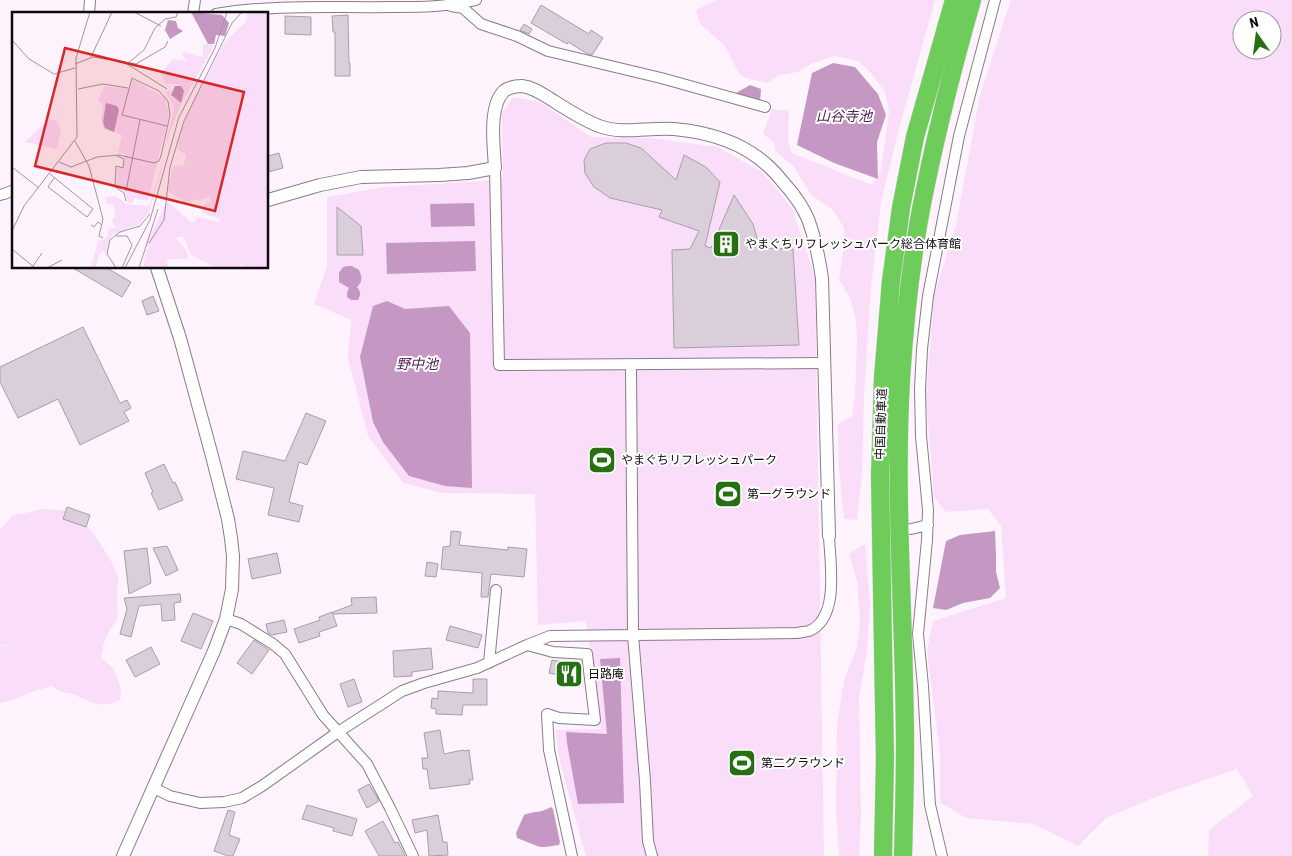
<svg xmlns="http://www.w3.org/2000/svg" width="1292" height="856" font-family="'Roboto Condensed','Noto Sans JP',sans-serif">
  <rect width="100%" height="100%" fill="#fff4fe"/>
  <!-- green -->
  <path fill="#faddf9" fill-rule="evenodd" d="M716,0H935L898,133L881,202L871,288L864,396L862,474L857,520L844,519L839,469L838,424L852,416L855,396L857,338L856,320L850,298L839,279L843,253L844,228L833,210L811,195L794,167L775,151L774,142L763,134L772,109L789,111L788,141L792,153L872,185L881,170L889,112L885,92L870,72L858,61L835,56L813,63L798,72L779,75L767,83L746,78L740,75L724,45L700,24L696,10Z
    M1011,0H1292V856H1208L1209,830L1253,796L1237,769L1153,798L1106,818L1078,846L1033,824L966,818L940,802V753L927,651L933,621L1006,598L1001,526L988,509L946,512L934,497L926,397L934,295L956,225L980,95ZM1242,20H1272V50H1242Z
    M513,97L540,102L591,137L652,138L718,147L762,172L792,208L815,277L824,856H586L560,762L555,730L601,729L586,621L538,625L535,494L442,493L403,483L368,436L348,358L351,320L314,304L327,266V197L385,187L483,181L503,177L502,113Z
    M45,509L68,511L74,518L88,527L94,534L111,561L118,576L117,603L118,612L117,620L109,631L104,642L101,657C105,662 109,664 113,669C118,677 123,691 120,700C101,709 92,703 75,695C70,693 64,693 59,691C57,690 55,688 52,686L34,691L10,701L0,703V647L10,644L0,646V530L13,515C24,514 35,510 45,509Z
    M865,544L870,603L867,651L859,697L861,814L859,856H839L836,808L837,725L844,680L857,647L860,621L857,581L849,554Z"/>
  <!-- water -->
  <path fill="#c598c3" d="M833,63L855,67L878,94L886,115L877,142L878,179L834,163L797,145L812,73Z
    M750,85L761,89L760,102L736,93Z
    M474,203L475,226L431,227L430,204Z
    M475,241L476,271L387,274L386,243Z
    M348,266H352L359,270C362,277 363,281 357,287C361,292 361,294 358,300H351L347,297V293L349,288L339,282V273L343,267Z
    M387,301L405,309L449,306L470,333L472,488L445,486L409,476L383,442L373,422L360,357L373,306Z
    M995,531L996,555V572L1000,588L990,598L963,603L946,610L933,608L946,541L960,535Z
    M620,658L624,803L578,804L567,743L566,732L607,734L600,659Z
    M551,807L553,809L560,842L559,845L545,847H540L517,838L516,833L524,815C529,813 531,813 536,812C541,812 547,809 551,807Z"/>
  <!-- building -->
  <path fill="#daceda" stroke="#a99ea8" d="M541,5L589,34L591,30L603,38L592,55L586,53L568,42L567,44L531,23Z
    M348,15L349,63H350V76H335V32H333L332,16Z
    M285,16L311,17V35L285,34Z
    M524,24L532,29L529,34L520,30Z
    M606,143H626L641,148L676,180L684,155L706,167L720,182L705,246L711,248L734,195L753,224L760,248L793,249L799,345L674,348L672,250L690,249L699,231L659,217L662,210L610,198L594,187L585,173L584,160L590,149Z
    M279,153L283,168L268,172V156Z
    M337,207L361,226L363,255H337Z
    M73,268H107L131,282L122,297Z
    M153,296L159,311L147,315L142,301Z
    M83,327L120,403L127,400L131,408L124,412L129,421L80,445L58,399L18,418L0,382V367Z
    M306,413L326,421L307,465L299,462L289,502L303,506L299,522L268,515L274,488L236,479L243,451L285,461Z
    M164,464L173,483L175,482L183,500L159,510L151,493L153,492L145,473Z
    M67,507L90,515L86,527L63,519Z
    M451,531L461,532L459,545L508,550V547L527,549L524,577L491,574L488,597H481L482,573L441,569L443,547L450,546Z
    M167,546L178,570L166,576L153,548Z
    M147,548L151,583L129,594L124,551Z
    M277,553L281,573L252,579L248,559Z
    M427,562L438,564L436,577L425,576Z
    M180,594L181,602L174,603L175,620L162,621L161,604L139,606L131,637L120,634L127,609L124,598Z
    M376,597L377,613L333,614V612L352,605L351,598Z
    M332,612L337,626L319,632L320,636L299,643L294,629L320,620L319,617Z
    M193,613L213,621L201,649L181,641Z
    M284,620L287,632L272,635L268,633L266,624Z
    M450,626L482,635L478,648L446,640Z
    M254,640L269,650L252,674L237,663Z
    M151,647L160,664L135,677L126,660Z
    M431,648L433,669L412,672V676L394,677L393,651Z
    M552,660L581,665L582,669L579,687L562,684L564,676L549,673Z
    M354,679L362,702L348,707L340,684Z
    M473,679H487V705H463L462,715L436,714V709L431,708L432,698L438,699V691L473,693Z
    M440,730L444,754L463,750L464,751L469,750L473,780H469L470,784L430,789L427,769H423L422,758H428L424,733Z
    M369,784L379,801L367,808L358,790Z
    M307,805L357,819L352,836L333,831L334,828L302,819Z
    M228,810L235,812L229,835L240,839L233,856H228L214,851Z
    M438,815L443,842H447L448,855L429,856L427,830L415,833L412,820Z
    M383,821L395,843L398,842L405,856H379L365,831Z"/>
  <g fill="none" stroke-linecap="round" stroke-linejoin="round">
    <!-- minor casing -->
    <g stroke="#887c87" stroke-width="12">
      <path id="minor" d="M455,0L451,6L463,8L481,24L517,36L548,51L661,78L765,107
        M89,14L90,0
        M193,14L195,0
        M216,14C274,4 333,8 392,7C420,7 448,7 476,0
        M495,168L499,365L824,363
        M0,195L4,194L14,190
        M631,365L633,635L645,781L648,841L652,856
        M911,529L928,525
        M226,619L241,624L273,644L285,654L323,715L367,764L390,808L413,856
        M527,645L553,652L587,654L595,720L559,718L547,714L549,750L572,856
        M489,663L496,590
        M154,788L170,796L200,803L224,802L242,798L262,786L338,732L402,691L424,683L477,668L527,645L550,636L797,633C801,632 805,632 809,631C840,618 830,563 829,536
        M942,856L930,805L923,686L918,634L927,540L928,510L921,436L920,389L922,349L928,296L959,136L995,0"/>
    </g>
    <!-- tertiary casing -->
    <g stroke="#887c87" stroke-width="14">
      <path id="tertiary" d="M268,200L320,185L361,177L439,175L468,173L495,168C494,148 488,106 504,91C508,88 516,86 522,86C532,87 541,93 549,98C565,108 581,119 599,126C624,135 648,127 674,129C707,132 742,142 767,165C773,170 778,176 783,182C792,192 802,205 808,219C815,238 819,258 822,278L829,536
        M123,856L214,651L226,619L232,589L233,556L231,538L228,519L212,456L180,338L157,268"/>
    </g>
    <!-- motorway casing -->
    <g stroke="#d9d8d8" stroke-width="19">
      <path id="motorway" d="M883,856L885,759L880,476L883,378L891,281L901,208L915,137L954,0
        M903,856C904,820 905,784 905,748C905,625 894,502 901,379C905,316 912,251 925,189C938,126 954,63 972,0"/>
    </g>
    <!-- minor -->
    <use href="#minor" stroke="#fff" stroke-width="10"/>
    <!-- tertiary -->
    <use href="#tertiary" stroke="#fff" stroke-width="12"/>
    <!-- motorway -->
    <use href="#motorway" stroke="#6dcc5a" stroke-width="18"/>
  </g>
  <!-- icons -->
  <defs>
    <g id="building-square" transform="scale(1.4375)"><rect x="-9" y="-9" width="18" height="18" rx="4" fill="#267013" stroke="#fff"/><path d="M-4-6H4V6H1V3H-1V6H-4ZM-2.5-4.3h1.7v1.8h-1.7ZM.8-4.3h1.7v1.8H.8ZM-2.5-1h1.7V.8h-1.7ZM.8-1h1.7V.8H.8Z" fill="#fff"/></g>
    <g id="stadium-square" transform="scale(1.4375)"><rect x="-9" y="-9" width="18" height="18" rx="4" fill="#267013" stroke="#fff"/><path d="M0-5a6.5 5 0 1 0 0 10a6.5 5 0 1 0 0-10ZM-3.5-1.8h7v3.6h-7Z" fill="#fff"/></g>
    <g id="restaurant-square" transform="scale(1.4375)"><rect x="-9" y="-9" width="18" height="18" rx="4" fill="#267013" stroke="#fff"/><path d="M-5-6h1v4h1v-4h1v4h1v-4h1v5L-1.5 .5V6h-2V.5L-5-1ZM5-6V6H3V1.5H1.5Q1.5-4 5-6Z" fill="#fff"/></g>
  </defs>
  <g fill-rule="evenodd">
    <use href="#building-square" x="726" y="244"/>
    <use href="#stadium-square" x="602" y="460"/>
    <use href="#stadium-square" x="728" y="494"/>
    <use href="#restaurant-square" x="569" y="674"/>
    <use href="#stadium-square" x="742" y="763"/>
  </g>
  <g text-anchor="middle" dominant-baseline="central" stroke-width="4" stroke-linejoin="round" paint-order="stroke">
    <!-- poi labels -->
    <g font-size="12" fill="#0f0b0e" stroke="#fff" text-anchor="start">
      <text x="745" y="244">やまぐちリフレッシュパーク総合体育館</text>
      <text x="621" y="460">やまぐちリフレッシュパーク</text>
      <text x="747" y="494">第一グラウンド</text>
      <text x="588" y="674">日路庵</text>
      <text x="761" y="763">第二グラウンド</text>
    </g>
    <!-- street labels -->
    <g font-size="12" fill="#0f0b0e" stroke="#fff">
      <text transform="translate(881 424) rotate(-88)">中国自動車道</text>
    </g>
    <!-- water labels -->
    <g font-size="14" font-style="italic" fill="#531c53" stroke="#fff">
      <text x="844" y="116">山谷寺池</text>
      <text x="417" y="364">野中池</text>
    </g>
  </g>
  <!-- overview -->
  <g transform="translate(12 12)">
    <rect width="256" height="256" fill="#fff4fe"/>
    <path d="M235,0H256V256H231L230,252L227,256L202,255L179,243L171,224L164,226L175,239L176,247H158L155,249L156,256H131L134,237L137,236L143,230L137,235L134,233L155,189L180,211L186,205L209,210L206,206L190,201L192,193L199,189L198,185L173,190L156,179L161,154L172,153L174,143L165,137L172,109L213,29L234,10ZM205,24L201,35L168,94L152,137L162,96L154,80L159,78L158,84L168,91L173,79L167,72H153L149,61L161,47L175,49L170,42L173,40L191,45V32L201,33ZM121,67L153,86L157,102L136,189L122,186L121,191H116L113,180L105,175V156L111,157L113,142L106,141L110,123L92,117L89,109L91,92L86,89L92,74L117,77ZM37,107L45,109L49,117L45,137L13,130ZM154,141L137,200L127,212L99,224L94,244L92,239L88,241L83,256H79L86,229L95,226L96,217L104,216L100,209L104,201L101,193L94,192V185L104,184L114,192L137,194Z" fill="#faddf9"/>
    <path d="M179,0L210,3L217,11L213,24L204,23L202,32H196ZM156,8L164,9L166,16L171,19L158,27L153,18ZM163,74H169L172,79L169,91L159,83ZM94,91L105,94L107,98L102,120L93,116L91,110Z" fill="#c598c3"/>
    <path fill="none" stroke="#9f979e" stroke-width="1" d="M122,0L149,14M0,28L17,47L42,62L63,56M79,45L100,0M63,52L81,45L124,52L153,35L156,29M66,77L91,72L116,76M155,77L115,52L132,38L143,16L153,7L164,5L166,0M63,129L77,154L91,207L87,224L91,226M105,144L112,147L111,156L104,154L103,175L112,181L114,189M47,150L59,155L85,145L107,143L142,151L147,149L149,144L158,103L156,89L147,79L120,66L110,103L155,114M0,155L27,176M38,162L81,197L75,205L36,175L42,166M114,179L128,108M79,213L82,215L86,210L90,213M0,219L12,194L65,125L64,46L78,0M104,224H115L120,233L110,256M137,231L152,208L158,155L172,109L220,11L230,0M0,237L23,256M21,254L30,241M35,256L50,248M104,256L95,242L98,228L108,220L128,214L138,202M113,256L138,208L167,105L203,36L215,0M127,256L146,197"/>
    <path fill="#d62828" fill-opacity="0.15" stroke="#d62828" stroke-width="2.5" d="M53,36L232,80L203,199L23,154Z"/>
    <rect width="256" height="256" fill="none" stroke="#0f0b0e" stroke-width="2.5"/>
  </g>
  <!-- north arrow -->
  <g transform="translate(1257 35) rotate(346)"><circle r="24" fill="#ffffff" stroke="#9f9d9f"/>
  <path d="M0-4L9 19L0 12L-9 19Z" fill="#267013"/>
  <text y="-8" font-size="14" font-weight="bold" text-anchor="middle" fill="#0f0b0e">N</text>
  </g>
</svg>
